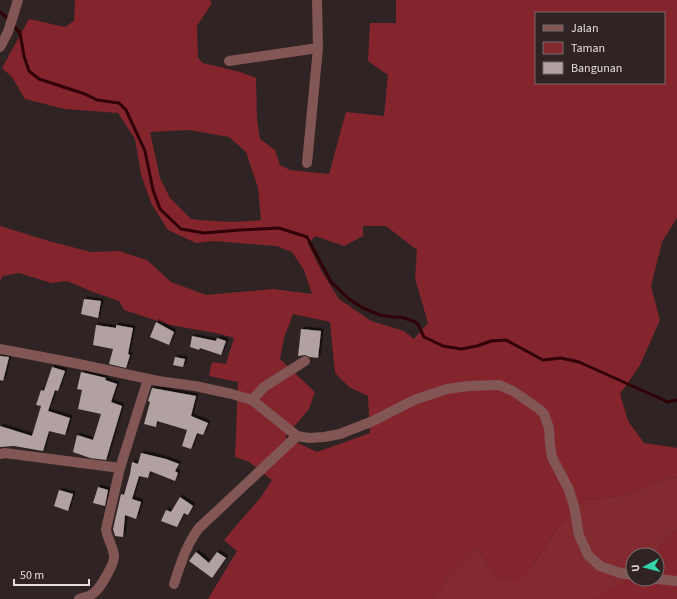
<svg xmlns="http://www.w3.org/2000/svg" width="677" height="599" font-family="'Source Sans 3',sans-serif">
  <defs>
    <filter id="shadow"><feDropShadow dx="2.5" dy="-2.5" stdDeviation="0" flood-color="#0009"/></filter>
  </defs>
  <rect width="100%" height="100%" fill="#302323"/>
  <!-- green -->
  <path fill="#822a30" d="M677,477V528L650,555H633V574L625,583L592,599H434L445,581L478,548L497,579L531,567L559,526L584,500L629,495L657,481Z"/>
  <!-- forest -->
  <path fill="#84252e" fill-rule="evenodd" d="M75,0H210L212,3L197,26L198,58L203,63L240,72L256,78L257,120L260,139L275,150L280,165L290,170L329,174L346,112L384,116L388,75L368,61L370,23H396V0H677V218L662,242L651,286L660,320L640,365L620,394L628,421L644,443L677,448V477L657,481L629,495L584,500L559,526L531,567L516,583L497,579L478,548L445,581L434,599H208L237,551L224,540L261,497L272,480L249,462L235,457L238,382L209,376L212,362L226,364L234,338L216,333L170,325L124,310L119,301L93,292L67,281L51,283L19,273L3,276L0,281V226L49,241L91,252L119,251L147,260L171,282L206,295L273,289L312,294L304,270L292,252L276,246L214,241L196,243L168,230L151,203L141,174L135,139L118,113L65,109L25,99L12,77L2,68L29,19L65,27L74,21ZM536,13H664V83H536ZM189,130L229,137L246,152L258,188L261,220C237,223 215,222 191,219L170,198L160,178L150,132ZM363,226H386L417,250L415,278L428,323L414,339L404,331L371,321L339,299L322,272L308,244L315,236L344,246L363,236ZM293,314L330,322L335,373L349,387L368,396L370,433L317,452L285,437L309,409L315,392L280,359L284,338Z
    M677,528V599H591L607,590L625,583L633,574V579H657V555H650Z"/>
  <g fill="none" stroke-linecap="round" stroke-linejoin="round">
    <!-- stream -->
    <path stroke="#300106" stroke-width="3" d="M0,12L7,18L20,33L24,56L29,71L39,79L85,94L97,100L119,103L126,110L145,151L153,190L160,209L181,229L204,233L240,230L279,228L307,237L331,282L349,299L363,308L380,315L393,317H401L413,321L418,324L424,337L443,346L461,349L477,346L491,341L506,340L543,360L561,358L579,362L668,402L677,400"/>
  </g>
  <!-- building -->
  <path fill="#b1a1a0" filter="url(#shadow)" d="M84,299L101,301L98,318L81,314Z
    M156,322L174,332L169,345L150,337Z
    M96,325L116,328V325L133,328L128,354L130,355L126,368L109,364L113,349L93,345Z
    M301,329L321,331L318,358L310,357L305,355L298,356Z
    M192,336L216,341L217,338L226,341L221,355L200,348L199,350L190,347Z
    M0,356L9,357L3,381L0,380Z
    M175,357L185,359L183,367L173,365Z
    M52,367L65,371L58,391L55,390L48,411L70,418L65,435L49,431L43,451L14,446L0,447V426L32,436L41,406L36,405L41,390L44,391Z
    M81,372L106,378L105,380L117,384L111,402L122,406L106,460L90,458L73,452L77,435L93,440L101,414L78,409L82,390L77,389Z
    M152,388L196,396L191,416L208,423L203,435L197,433L191,449L182,446L187,430L157,421L156,427L144,424L150,402L148,401Z
    M141,453L166,459L179,464L175,471L178,473L175,481L150,471L148,478L139,476L132,499L141,502L136,519L125,515L123,537L115,536L113,529L121,494L124,495L130,474L132,462L138,464Z
    M98,487L108,490L105,506L93,503Z
    M59,490L73,494L68,511L54,506Z
    M180,497L193,506L188,515L184,513L177,527L161,521L166,510L171,512Z
    M196,552L209,563L217,552L226,558L212,578L189,561Z"/>
  <g fill="none" stroke-linecap="round" stroke-linejoin="round">
    <!-- minor -->
    <path stroke="#815655" stroke-width="10" d="M0,47L8,32L18,0
      M229,61L318,48
      M307,163L318,48L317,0
      M0,349L74,363L158,381L195,386L232,394L252,400L297,436L309,438L324,437L340,434L373,421L414,400L447,389L468,386L499,385L513,391L539,409L544,414L549,428L550,445L552,457L569,490L574,506L579,535L588,555L600,566L620,573L633,575
      M252,400L264,387L305,361
      M0,454L5,453L120,468
      M657,579L677,581
      M174,584C181,563 186,545 199,528L297,436
      M79,599C85,597 92,596 96,591C101,586 115,563 114,556C113,546 107,538 106,529L120,468L148,379"/>
  </g>
  <!-- legend -->
  <rect x="535" y="12" width="130" height="72" fill="#302323" stroke="#786d6d"/>
  <rect x="543" y="25" width="20" height="6" fill="#815655" stroke="#786d6d"/>
  <text x="571" y="32" font-size="12" fill="#e5dddc">Jalan</text>
  <rect x="543" y="42" width="20" height="12" fill="#822a30" stroke="#786d6d"/>
  <text x="571" y="52" font-size="12" fill="#e5dddc">Taman</text>
  <rect x="543" y="62" width="20" height="12" fill="#b1a1a0" stroke="#786d6d"/>
  <text x="571" y="72" font-size="12" fill="#e5dddc">Bangunan</text>
  <!-- north arrow -->
  <g transform="translate(645 567) rotate(263)"><circle r="19" fill="#302323" stroke="#786d6d"/>
  <path d="M0-3L7 15L0 10L-7 15Z" fill="#32d4a9"/>
  <text y="-6" font-size="11" font-weight="bold" text-anchor="middle" fill="#e5dddc">U</text>
  </g>
  <!-- scale -->
  <path d="M14 579v6h75v-6" fill="none" stroke="#e5dddc" stroke-width="2"/>
  <text x="20" y="579" font-size="12" fill="#e5dddc" stroke="#302323" stroke-width="3" paint-order="stroke">50 m</text>
</svg>
